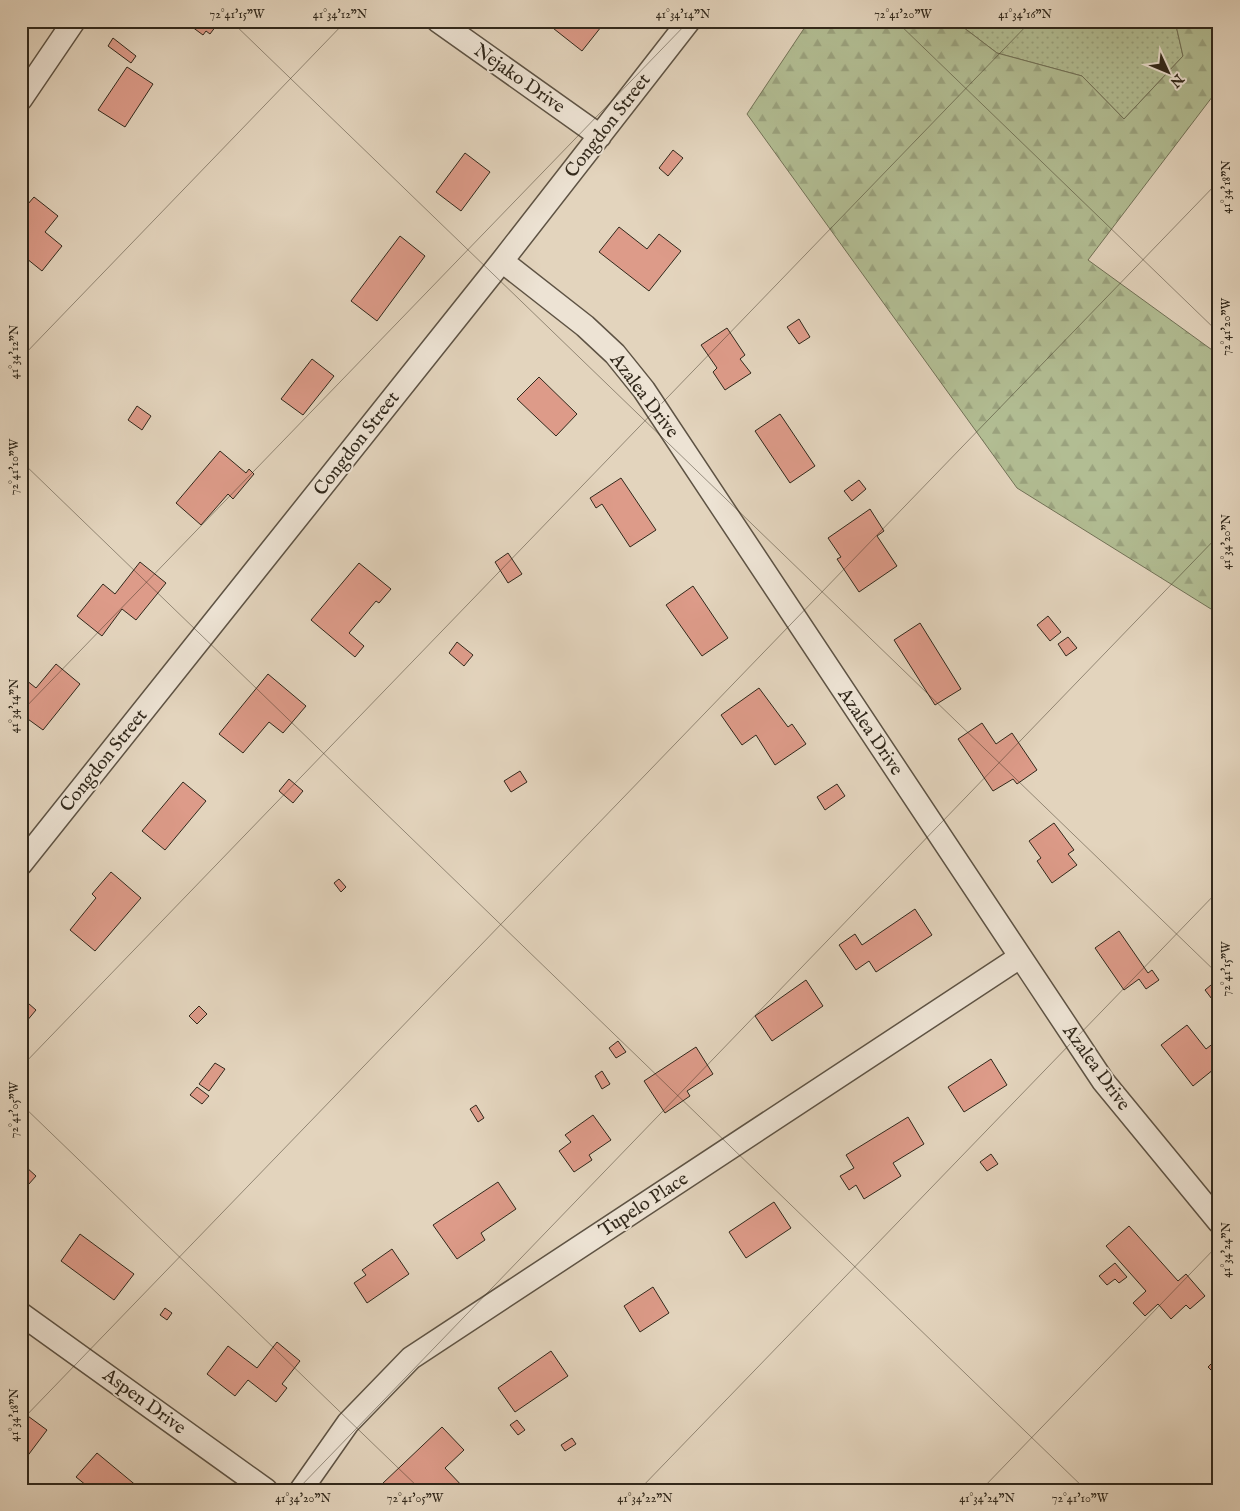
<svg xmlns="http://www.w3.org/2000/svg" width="1240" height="1511" font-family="'IM FELL English',serif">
  <defs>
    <pattern id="grass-dots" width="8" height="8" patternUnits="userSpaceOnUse" patternTransform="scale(1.25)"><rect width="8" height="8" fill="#b2bd93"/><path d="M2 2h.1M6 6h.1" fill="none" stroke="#9aa27e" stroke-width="1.8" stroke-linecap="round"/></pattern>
    <pattern id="forest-firs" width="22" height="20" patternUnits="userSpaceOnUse" patternTransform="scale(1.25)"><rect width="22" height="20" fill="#b2bd93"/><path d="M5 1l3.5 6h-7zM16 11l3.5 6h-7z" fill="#9aa27e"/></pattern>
  </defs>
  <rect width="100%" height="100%" fill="#e3d4bd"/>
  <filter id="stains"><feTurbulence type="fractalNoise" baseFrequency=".004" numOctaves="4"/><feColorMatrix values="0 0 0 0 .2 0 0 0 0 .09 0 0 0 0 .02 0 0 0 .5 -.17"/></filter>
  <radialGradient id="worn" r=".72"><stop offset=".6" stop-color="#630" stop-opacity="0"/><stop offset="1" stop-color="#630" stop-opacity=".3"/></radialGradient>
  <!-- grass -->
  <path fill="url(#grass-dots)" stroke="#727257" d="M955,21H1175L1183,56L1124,119L1082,76L997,53Z"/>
  <!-- forest -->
  <path fill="url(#forest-firs)" stroke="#727257" d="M809,21H955L997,53L1082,76L1124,119L1183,56L1175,21H1219V88L1088,260L1219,355V614L1017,488L747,114Z"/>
  <!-- building -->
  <path fill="#dd9b89" stroke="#31281b" d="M184,21H214L212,24L216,26L210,34L206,31L203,35Z
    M544,21H594L601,27L582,51Z
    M113,38L136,56L131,63L108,46Z
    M127,67L153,84L125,127L98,110Z
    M673,150L683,158L668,176L659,168Z
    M465,153L490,172L461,211L436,192Z
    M34,197L58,216L45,232L62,246L42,271L21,254V212Z
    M619,227L647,249L659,234L681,251L649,291L599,252Z
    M400,236L425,256L377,321L351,301Z
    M799,319L810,337L799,344L787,327Z
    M727,328L745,355L740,359L751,373L725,390L713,372L717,368L701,345Z
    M312,359L334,376L303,415L281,399Z
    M539,377L577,414L556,436L517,399Z
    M137,406L151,416L142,430L128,420Z
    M780,414L815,466L790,483L755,431Z
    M220,451L246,473L249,469L254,474L233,499L228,494L201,525L176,503Z
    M621,478L656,530L630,547L602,504L596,508L590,498Z
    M859,480L866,489L852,501L844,491Z
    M870,509L884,531L877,536L897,566L859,592L837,559L841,557L828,538Z
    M508,553L522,574L508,583L495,562Z
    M140,562L166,583L136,620L122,609L102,636L77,616L103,584L115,594Z
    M359,563L391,589L379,603L376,601L349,633L364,646L355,657L311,620Z
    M693,586L728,638L702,656L666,605Z
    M1048,616L1061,632L1050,641L1037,625Z
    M920,623L961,689L935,705L894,640Z
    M1068,637L1077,648L1066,656L1058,644Z
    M457,642L473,655L464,666L449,653Z
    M56,664L80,684L43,730L21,714V676L36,688Z
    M268,674L306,706L283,733L269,722L243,753L219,734Z
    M759,688L788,727L792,724L806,744L775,765L756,735L742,745L721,715Z
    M982,723L996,744L1012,733L1037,770L1017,784L1013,779L993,791L958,739Z
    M520,771L527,782L511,792L504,781Z
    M289,779L303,791L293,803L279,791Z
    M183,782L206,801L165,850L142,831Z
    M837,784L845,796L825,810L817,797Z
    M1054,823L1074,850L1068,854L1077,865L1052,883L1037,861L1041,858L1029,841Z
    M111,872L141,898L95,951L70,930L96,898L92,894Z
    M339,879L346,887L341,892L334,883Z
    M915,909L932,935L876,972L869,961L856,970L839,945L855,934L862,945Z
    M1119,931L1148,973L1152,970L1159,980L1146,989L1139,979L1124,990L1095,948Z
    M806,980L823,1006L772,1041L755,1016Z
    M1217,980L1219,999L1215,1003L1205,990Z
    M21,997L36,1010L21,1028Z
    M199,1006L207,1014L197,1024L189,1016Z
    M1187,1025L1206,1049L1219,1039V1065L1193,1086L1161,1045Z
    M618,1041L626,1052L616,1058L609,1048Z
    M696,1047L713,1074L687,1091L690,1096L665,1113L644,1081Z
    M991,1059L1007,1085L964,1112L948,1087Z
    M215,1063L225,1069L209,1091L199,1084Z
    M602,1071L610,1084L602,1089L595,1076Z
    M197,1087L209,1096L202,1104L190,1095Z
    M476,1105L484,1118L478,1122L470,1109Z
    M593,1115L611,1140L589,1155L592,1160L574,1172L559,1151L571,1142L565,1135Z
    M908,1117L924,1144L893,1163L901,1176L864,1199L856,1185L849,1190L840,1176L854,1168L846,1155Z
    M991,1154L998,1164L987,1171L980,1162Z
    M26,1167L36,1176L21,1193V1173Z
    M498,1182L516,1209L481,1233L485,1240L457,1259L433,1225Z
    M774,1202L791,1228L746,1258L729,1232Z
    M1129,1226L1178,1281L1186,1274L1205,1296L1190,1309L1186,1305L1171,1319L1158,1304L1145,1316L1133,1303L1146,1291L1106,1246Z
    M80,1234L134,1274L114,1300L61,1261Z
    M392,1249L409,1274L367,1303L354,1283L366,1275L362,1270Z
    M1115,1263L1127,1277L1119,1283L1115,1279L1107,1285L1099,1276Z
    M653,1287L669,1313L640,1332L624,1306Z
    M165,1308L172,1313L167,1320L160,1315Z
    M277,1342L300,1361L282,1384L287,1388L276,1402L248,1380L235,1396L207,1374L228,1346L257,1368Z
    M551,1351L568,1376L515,1412L498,1388Z
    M1219,1356V1378L1208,1367Z
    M21,1411L47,1430L26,1458L21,1454Z
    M517,1420L525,1430L518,1435L510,1425Z
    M442,1427L464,1450L445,1468L465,1489L431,1490L428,1486L423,1490H387L382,1484Z
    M572,1438L576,1444L565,1451L561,1445Z
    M97,1453L138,1487L136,1490H92L76,1477Z"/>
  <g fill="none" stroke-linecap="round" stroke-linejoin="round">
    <!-- minor casing -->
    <g stroke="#5e5344" stroke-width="25">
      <path id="minor" d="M438,21L600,136
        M21,99L74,21
        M502,261L585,326L615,354L644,390L1103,1081L1219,1222
        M21,864L502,261L689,21
        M21,1314L266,1490
        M301,1490L348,1423L411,1358L1020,957"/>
    </g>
    <!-- minor -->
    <use href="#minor" stroke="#ede3d4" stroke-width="22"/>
  </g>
  <!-- ticks -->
  <path fill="none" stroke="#31281b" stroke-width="1" stroke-opacity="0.45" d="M231,21L1219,975M896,21L1219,333M21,358L346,21M21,461L1086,1490M21,712L689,21M21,1067L1031,21M21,1104L421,1490M21,1421L1219,181M297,1490L1219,535M639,1490L1219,890M981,1490L1219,1244"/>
  <g text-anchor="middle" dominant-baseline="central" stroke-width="4" stroke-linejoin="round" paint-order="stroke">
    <!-- street labels -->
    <g font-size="19" fill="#31281b" stroke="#ede3d4">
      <text transform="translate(519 79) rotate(35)">Nejako Drive</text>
      <text transform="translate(608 126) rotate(-52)">Congdon Street</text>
      <text transform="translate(644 396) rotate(53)">Azalea Drive</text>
      <text transform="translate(357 444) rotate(-52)">Congdon Street</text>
      <text transform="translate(870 732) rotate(56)">Azalea Drive</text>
      <text transform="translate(104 761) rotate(-51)">Congdon Street</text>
      <text transform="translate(1096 1068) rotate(54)">Azalea Drive</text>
      <text transform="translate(644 1205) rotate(-33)">Tupelo Place</text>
      <text transform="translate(144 1402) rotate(36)">Aspen Drive</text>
    </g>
  </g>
  <!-- margin -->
  <rect width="1240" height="1511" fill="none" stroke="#e3d4bd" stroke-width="55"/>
  <!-- north arrow -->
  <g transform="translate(1168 72) rotate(134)" stroke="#ede3d4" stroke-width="4" paint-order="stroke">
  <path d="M0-4L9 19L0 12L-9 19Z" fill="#31281b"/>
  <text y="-8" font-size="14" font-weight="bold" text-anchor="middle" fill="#31281b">N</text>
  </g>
  <rect x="28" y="28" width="1184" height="1456" fill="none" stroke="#31281b" stroke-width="2"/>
  <g font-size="12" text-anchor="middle" fill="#31281b">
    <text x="237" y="18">72°41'15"W</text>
    <text x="340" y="18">41°34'12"N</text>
    <text x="683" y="18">41°34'14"N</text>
    <text x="903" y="18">72°41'20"W</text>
    <text x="1025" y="18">41°34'16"N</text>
    <text transform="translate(1226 187) rotate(-90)" y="4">41°34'18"N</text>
    <text transform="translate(1226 327) rotate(-90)" y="4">72°41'20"W</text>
    <text transform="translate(14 352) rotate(-90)" y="4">41°34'12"N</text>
    <text transform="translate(14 467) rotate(-90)" y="4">72°41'10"W</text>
    <text transform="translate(1226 542) rotate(-90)" y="4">41°34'20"N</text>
    <text transform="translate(14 706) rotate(-90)" y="4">41°34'14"N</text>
    <text transform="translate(1226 969) rotate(-90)" y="4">72°41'15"W</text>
    <text transform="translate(14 1110) rotate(-90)" y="4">72°41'05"W</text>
    <text transform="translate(1226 1250) rotate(-90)" y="4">41°34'24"N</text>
    <text transform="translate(14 1415) rotate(-90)" y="4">41°34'18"N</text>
    <text x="303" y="1502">41°34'20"N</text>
    <text x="415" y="1502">72°41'05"W</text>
    <text x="645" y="1502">41°34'22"N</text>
    <text x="987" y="1502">41°34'24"N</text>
    <text x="1080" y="1502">72°41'10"W</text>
  </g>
  <rect width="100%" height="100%" filter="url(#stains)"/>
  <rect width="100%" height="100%" fill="url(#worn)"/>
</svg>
